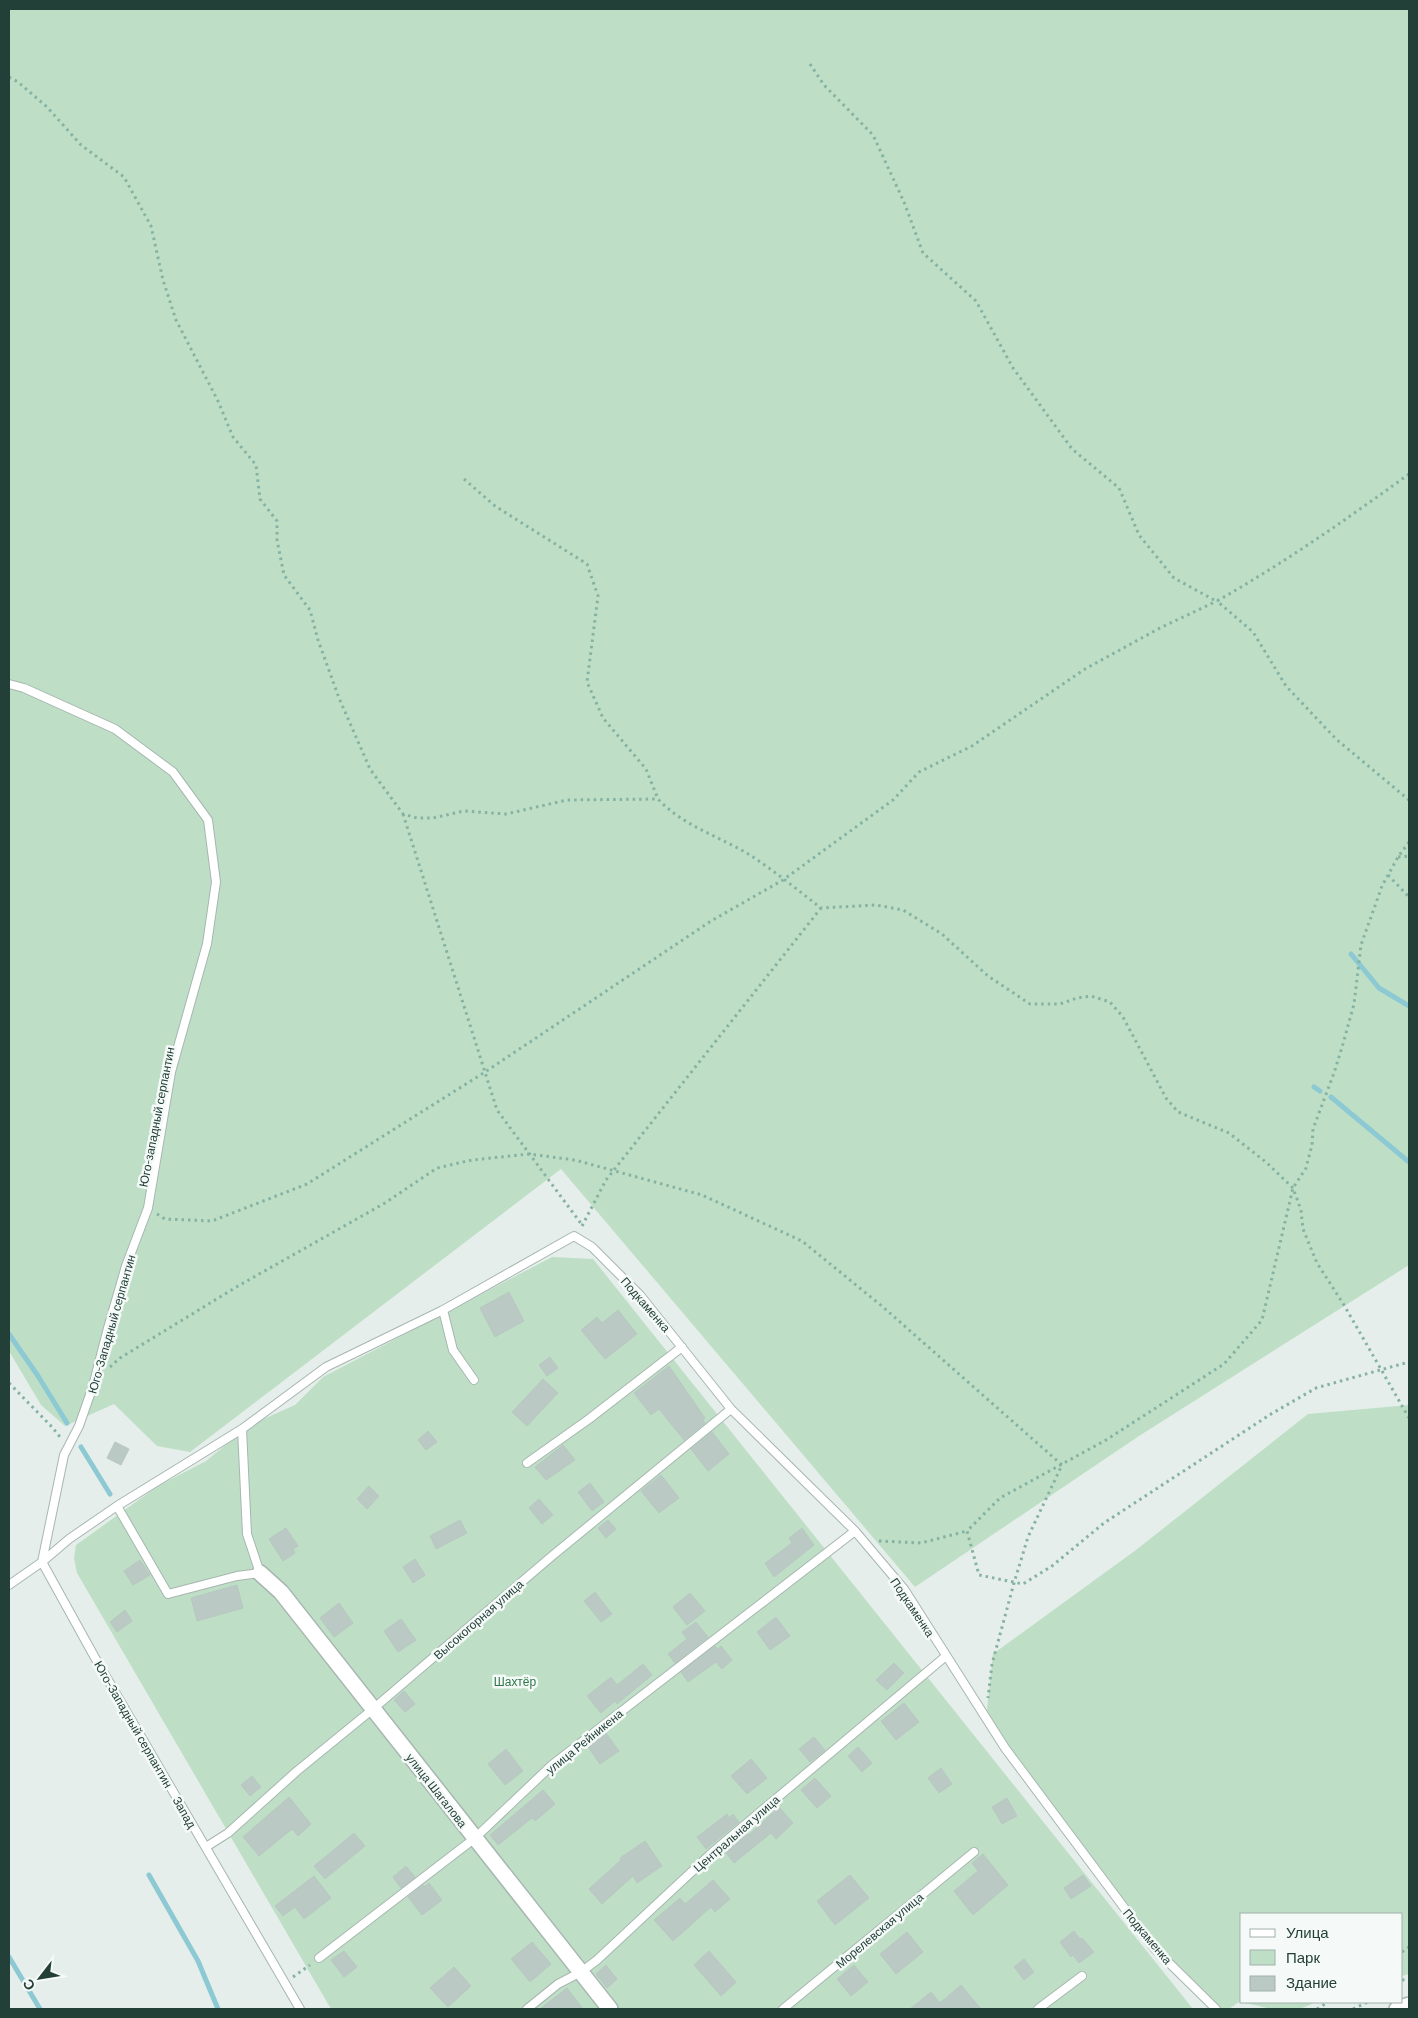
<svg xmlns="http://www.w3.org/2000/svg" width="1418" height="2018" font-family="Barlow,sans-serif">
  <rect width="100%" height="100%" fill="#e5eeea"/>
  <!-- green -->
  <path fill="#bedfc6" d="M9,9H1409V1265L1139,1436L915,1587L561,1169L190,1452L157,1446L114,1404L65,1426L41,1405L9,1351Z
    M552,1257L593,1259L1193,2009H331L77,1573L74,1558L76,1545L158,1486L206,1461L250,1425L295,1405L323,1377Z
    M1409,1405V1974L1402,1976V1914H1242V2002H1315C1290,2018 1265,2006 1239,2002L1229,2009H1221L1155,1949L986,1719L993,1654L1136,1550L1308,1414Z"/>
  <g fill="none" stroke-linecap="round" stroke-linejoin="round">
    <!-- stream -->
    <path stroke="#8dc9d3" stroke-width="5" d="M1351,954L1379,988L1409,1006
      M1314,1087L1320,1091
      M1331,1097L1409,1162
      M9,1334L38,1376L67,1423
      M81,1447L110,1494
      M149,1875L198,1961L218,2009
      M9,1957L40,2009"/>
  </g>
  <!-- building -->
  <path fill="#bac9c3" stroke="#b7c8c1" d="M509,1292L524,1321L495,1337L480,1308Z
    M618,1310L637,1334L605,1359L581,1330L597,1317L602,1323Z
    M550,1357L558,1368L547,1376L539,1365Z
    M669,1366L705,1418L703,1420L705,1423L684,1440L659,1409L651,1415L634,1393Z
    M543,1379L558,1393L527,1426L512,1412Z
    M428,1431L437,1442L426,1450L418,1440Z
    M712,1432L729,1454L708,1471L691,1449Z
    M115,1442L129,1449L121,1465L107,1458Z
    M563,1445L575,1460L546,1480L535,1467Z
    M661,1475L679,1498L659,1513L641,1491Z
    M590,1483L604,1502L592,1511L578,1492Z
    M369,1486L379,1496L367,1509L357,1499Z
    M539,1499L553,1515L542,1524L529,1508Z
    M460,1520L467,1533L436,1549L430,1536Z
    M608,1520L616,1529L606,1538L598,1528Z
    M286,1528L298,1546L293,1549L295,1553L283,1561L269,1539Z
    M802,1528L814,1545L774,1577L765,1563L792,1543L789,1538Z
    M415,1559L425,1575L413,1583L403,1567Z
    M140,1560L150,1575L133,1585L124,1571Z
    M237,1585L243,1608L197,1621L191,1598Z
    M595,1592L612,1614L601,1622L584,1601Z
    M690,1593L705,1611L687,1625L673,1607Z
    M339,1603L353,1623L334,1637L320,1618Z
    M125,1610L132,1621L117,1632L110,1622Z
    M776,1617L790,1636L770,1650L757,1632Z
    M401,1619L416,1640L398,1652L384,1631Z
    M696,1622L708,1637L675,1663L668,1654L687,1639L682,1632Z
    M715,1646L718,1649L721,1646L732,1660L722,1669L716,1662L688,1682L681,1672Z
    M894,1663L904,1673L887,1690L876,1680Z
    M643,1664L652,1675L617,1704L615,1701L601,1713L587,1696L611,1677L617,1685Z
    M404,1691L415,1704L405,1712L394,1700Z
    M904,1703L919,1722L896,1740L881,1721Z
    M606,1733L619,1751L600,1764L588,1747Z
    M814,1737L825,1750L810,1762L799,1749Z
    M858,1747L872,1763L862,1772L848,1756Z
    M506,1749L523,1771L505,1785L488,1764Z
    M751,1759L767,1778L747,1794L731,1776Z
    M941,1768L952,1784L939,1793L928,1778Z
    M252,1776L261,1787L250,1796L241,1785Z
    M815,1778L831,1796L817,1808L801,1790Z
    M543,1790L555,1804L535,1821L532,1818L498,1845L490,1835Z
    M289,1797L311,1824L298,1836L292,1829L259,1856L243,1837Z
    M1007,1798L1017,1816L1002,1824L992,1807Z
    M779,1807L793,1823L776,1839L771,1833L734,1863L724,1850L746,1831L749,1835Z
    M727,1814L729,1818L733,1814L739,1822L706,1849L697,1837Z
    M354,1833L365,1846L325,1879L314,1866Z
    M645,1841L662,1866L637,1883L633,1876L602,1904L589,1889L621,1860L620,1858Z
    M983,1854L1008,1885L973,1915L954,1891L978,1871L972,1863Z
    M406,1866L415,1877L401,1888L393,1877Z
    M850,1875L869,1898L835,1925L817,1901Z
    M1083,1875L1091,1886L1071,1899L1064,1888Z
    M314,1876L331,1898L304,1919L295,1907L283,1916L275,1906Z
    M713,1880L730,1899L715,1912L711,1907L673,1941L654,1920L680,1898L685,1904Z
    M429,1883L442,1900L422,1915L408,1897L423,1885L424,1887Z
    M1074,1931L1080,1939L1082,1938L1094,1952L1079,1963L1073,1955L1071,1957L1060,1942Z
    M907,1932L923,1952L896,1974L880,1954Z
    M532,1942L551,1964L530,1982L511,1959Z
    M344,1951L357,1967L344,1977L331,1960Z
    M709,1951L736,1982L721,1996L694,1965Z
    M1024,1959L1034,1972L1024,1980L1014,1967Z
    M606,1965L617,1979L607,1988L596,1974Z
    M854,1965L868,1982L851,1996L837,1979Z
    M454,1967L471,1986L448,2007L430,1988Z
    M961,1985L981,2009H910L931,1992L940,2003Z
    M567,1988L583,2009H540Z"/>
  <g fill="none" stroke-linecap="round" stroke-linejoin="round">
    <!-- service casing -->
    <g stroke="#a7b6b1" stroke-width="10">
      <path id="service" d="M9,684L24,688L115,729L173,772L208,820L216,882L207,944L171,1072L148,1208L126,1266L108,1328L93,1386L79,1426L64,1455L42,1562L94,1656L300,2009
        M443,1310L453,1350L474,1380
        M527,1463L589,1419L682,1347
        M117,1506L168,1594L237,1576L260,1573L247,1534L242,1429
        M9,1585L42,1562L69,1539L117,1506L242,1429L326,1367L443,1310L574,1236L592,1247L640,1295L731,1409L855,1531L904,1589L1005,1748L1155,1949L1216,2009
        M206,1847L228,1833L297,1771L373,1709L552,1556L731,1409
        M319,1958L475,1838L552,1765L855,1531
        M527,2009L558,1984L581,1972L597,1960L715,1850L946,1656
        M783,2009L974,1852
        M1038,2009L1082,1976"/>
    </g>
    <!-- minor casing -->
    <g stroke="#a7b6b1" stroke-width="18">
      <path id="minor" d="M260,1573L281,1592L610,2009"/>
    </g>
    <!-- tertiary casing -->
    <g stroke="#a7b6b1" stroke-width="18">
      <path id="tertiary" d="M1397,2009L1409,2005"/>
    </g>
    <!-- path -->
    <path stroke="#85b2a3" stroke-width="3" stroke-dasharray="2.5 4" stroke-linecap="butt" d="M810,64L824,85L873,135L904,202L923,253L976,301L1013,368L1072,449L1119,488L1139,535L1174,578L1216,601
      M9,77L18,82L47,107L81,145L124,177L151,226L163,280L176,320L218,401L233,437L256,465L260,499L277,521V540L284,575L310,610L318,640L339,698L370,769L403,814L417,818H433L464,811L506,814L567,800L658,799C684,827 722,837 753,857C777,873 799,891 821,908L876,905L903,910L942,934L988,976L1030,1004H1060L1077,998L1091,996L1110,1002L1123,1017L1166,1098L1178,1112L1229,1133L1267,1163L1293,1188L1301,1210L1303,1229L1317,1263L1344,1305L1409,1418
      M1409,474C1347,519 1284,563 1217,601L1253,632L1286,686L1336,739L1409,800
      M464,479L495,506L587,564L598,596L587,682L603,718L646,769L658,799
      M403,814L497,1110L582,1225
      M1409,842L1398,857L1382,886L1361,945L1354,1004L1343,1044L1334,1073L1313,1129L1312,1145L1306,1168L1293,1188L1262,1320L1224,1364L1106,1440L1000,1498L967,1531L979,1575L1023,1584L1052,1566L1104,1523L1271,1414L1316,1388L1409,1362
      M1398,857L1409,856
      M1388,875L1409,897
      M157,1214L165,1219L212,1221L307,1184L485,1072L711,921L783,880L893,800L919,772L972,746L1085,669L1160,628L1217,601
      M582,1226L606,1180L821,908
      M110,1367L120,1358L238,1286L385,1203L437,1168L472,1160L529,1154L575,1160L702,1195L802,1241L883,1307L1062,1465L1028,1537L1014,1583L992,1664L988,1698
      M9,1383L52,1427L60,1437
      M879,1541L921,1543L967,1531
      M1402,1952L1409,1947
      M293,1977L310,1965
      M1402,1980L1409,1979
      M1317,2009L1328,2002
      M1353,2009L1368,2002"/>
    <!-- service -->
    <use href="#service" stroke="#fff" stroke-width="8"/>
    <!-- minor -->
    <use href="#minor" stroke="#fff" stroke-width="15"/>
    <!-- tertiary -->
    <use href="#tertiary" stroke="#fff" stroke-width="15"/>
  </g>
  <g text-anchor="middle" dominant-baseline="central" stroke-width="5" stroke-linejoin="round" paint-order="stroke">
    <!-- street labels -->
    <g font-size="12" fill="#234038" stroke="#f5faf8">
      <text transform="translate(156 1117) rotate(-79)">Юго-западный серпантин</text>
      <text transform="translate(646 1304) rotate(49)">Подкаменка</text>
      <text transform="translate(111 1324) rotate(-74)">Юго-Западный серпантин</text>
      <text transform="translate(913 1607) rotate(56)">Подкаменка</text>
      <text transform="translate(478 1619) rotate(-41)">Высокогорная улица</text>
      <text transform="translate(134 1724) rotate(60)">Юго-Западный серпантин</text>
      <text transform="translate(584 1741) rotate(-39)">улица Рейникена</text>
      <text transform="translate(437 1790) rotate(52)">улица Шагалова</text>
      <text transform="translate(185 1812) rotate(60)">Запад</text>
      <text transform="translate(736 1833) rotate(-41)">Центральная улица</text>
      <text transform="translate(879 1930) rotate(-40)">Морелевская улица</text>
      <text transform="translate(1148 1936) rotate(50)">Подкаменка</text>
    </g>
    <!-- park labels -->
    <g font-size="12" fill="#2d7849" stroke="#f5faf8">
      <text x="515" y="1681">Шахтёр</text>
    </g>
  </g>
  <!-- border -->
  <rect width="1418" height="2018" fill="none" stroke="#234038" stroke-width="20"/>
  <!-- legend -->
  <rect x="1240" y="1913" width="162" height="90" fill="#f5faf8" stroke="#a1b0ab"/>
  <rect x="1250" y="1929" width="25" height="8" fill="#ffffff" stroke="#a1b0ab"/>
  <text x="1286" y="1938" font-size="15" fill="#234038">Улица</text>
  <rect x="1250" y="1950" width="25" height="15" fill="#bedfc6" stroke="#a1b0ab"/>
  <text x="1286" y="1963" font-size="15" fill="#234038">Парк</text>
  <rect x="1250" y="1976" width="25" height="15" fill="#bac9c3" stroke="#a1b0ab"/>
  <text x="1286" y="1988" font-size="15" fill="#234038">Здание</text>
  <!-- north arrow -->
  <g transform="translate(40 1978) rotate(239)" stroke="#f5faf8" stroke-width="4" paint-order="stroke">
  <path d="M0-4L9 19L0 12L-9 19Z" fill="#234038"/>
  <text y="-8" font-size="14" font-weight="bold" text-anchor="middle" fill="#234038">С</text>
  </g>
</svg>
